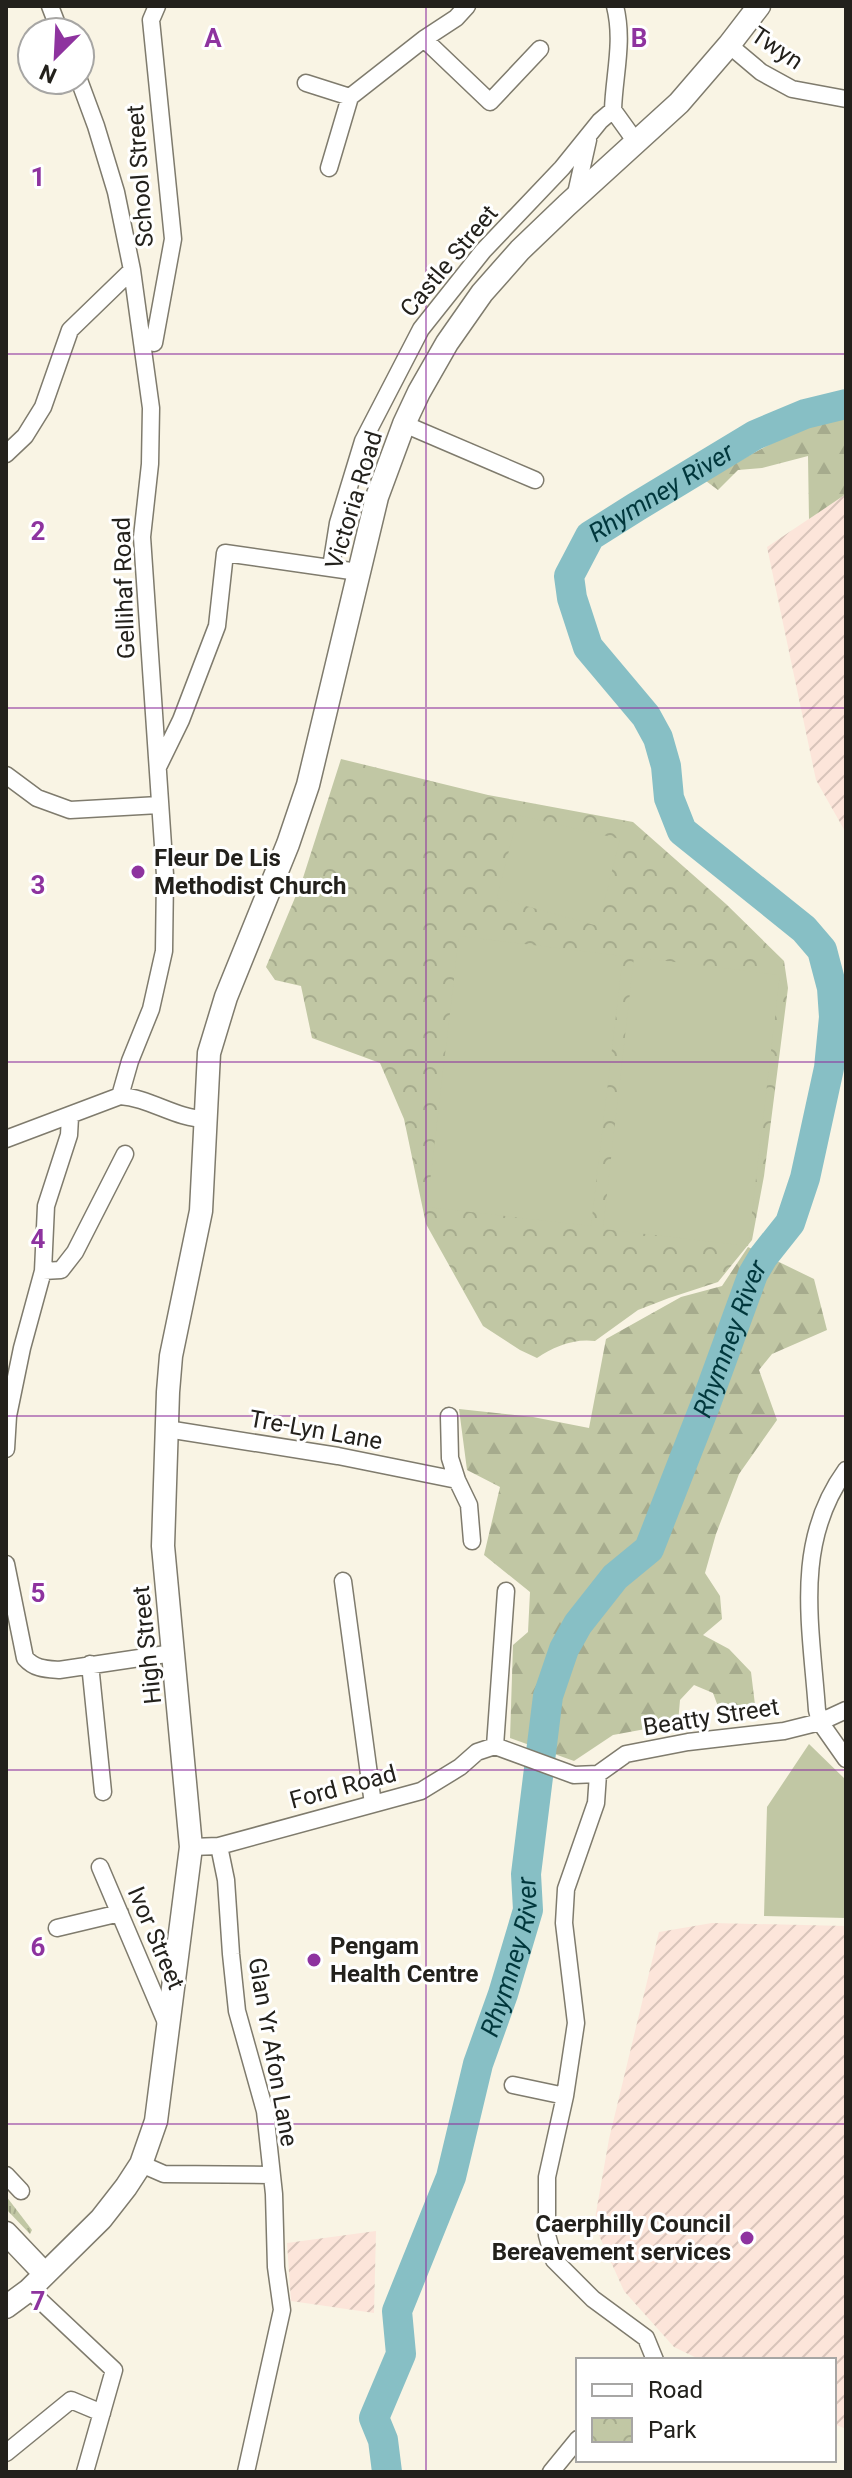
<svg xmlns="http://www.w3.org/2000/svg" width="852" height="2478" font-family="Roboto,sans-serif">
  <defs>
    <pattern id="industrial-furrows" width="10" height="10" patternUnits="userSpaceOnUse" patternTransform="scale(2)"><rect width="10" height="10" fill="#fce5da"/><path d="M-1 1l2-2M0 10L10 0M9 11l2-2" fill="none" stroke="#d8c4ba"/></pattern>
    <pattern id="grass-tufts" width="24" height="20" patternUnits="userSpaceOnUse" patternTransform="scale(2)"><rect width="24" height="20" fill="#c1c7a4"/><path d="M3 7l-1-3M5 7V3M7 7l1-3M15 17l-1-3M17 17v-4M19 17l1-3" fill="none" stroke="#a6ab8d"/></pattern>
    <pattern id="forest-firs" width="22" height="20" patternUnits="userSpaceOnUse" patternTransform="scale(2)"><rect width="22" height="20" fill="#c1c7a4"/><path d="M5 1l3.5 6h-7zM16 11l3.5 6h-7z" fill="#a6ab8d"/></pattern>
    <pattern id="park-crowns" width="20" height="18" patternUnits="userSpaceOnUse" patternTransform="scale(2)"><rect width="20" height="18" fill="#c1c7a4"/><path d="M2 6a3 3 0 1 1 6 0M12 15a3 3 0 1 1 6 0" fill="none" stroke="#a6ab8d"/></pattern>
  </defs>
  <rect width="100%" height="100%" fill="#f9f4e4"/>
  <!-- industrial -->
  <path fill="url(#industrial-furrows)" d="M846,494V833L816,780L767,547Z
    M712,1923L846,1926V2429L834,2424V2360H701L674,2347L624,2291L594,2224L609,2139L659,1932Z
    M376,2231L374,2313L291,2301L287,2243Z"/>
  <!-- grass -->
  <path fill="url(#grass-tufts)" d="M6,2196L32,2230L30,2234L6,2209Z"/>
  <!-- forest -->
  <path fill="url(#forest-firs)" d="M846,418V494L809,519L808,456L762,468L738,470L718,490L706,481C749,455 796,426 846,418Z
    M748,1247L814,1279L827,1330L772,1354L759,1370L777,1420L739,1474L716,1534L705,1573L720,1596L722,1619L703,1635L729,1649L751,1672L756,1713L723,1720L713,1693L694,1685L680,1700L678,1723L613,1735L574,1761L510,1738L513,1645L528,1632L530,1592L484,1555L500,1487L467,1470L459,1409L533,1417L589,1428L606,1339L681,1297L722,1286Z"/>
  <!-- park -->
  <path fill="url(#park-crowns)" d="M341,759L488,795L633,822L726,904L784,961L788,988L764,1176L752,1240L718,1282L669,1298L638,1310L595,1341C574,1338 553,1347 537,1358L520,1350L483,1326L426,1224L404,1119L380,1063L312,1038L301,986L275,980L266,967L302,881Z"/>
  <!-- garden -->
  <path fill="#c1c7a4" d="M518,815L620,839L598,926L497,898Z
    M459,936L623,956L591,1226L427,1207Z
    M634,957L780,975L748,1246L603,1229Z
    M809,1744L846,1780V1918L764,1916L767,1807Z"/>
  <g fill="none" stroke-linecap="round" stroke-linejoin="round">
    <!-- river -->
    <path stroke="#87bfc5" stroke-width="30" id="s1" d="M387,2472L383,2440L374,2418L401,2354L397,2311L451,2177L478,2064L503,1994L528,1910L526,1874L548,1696L564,1649L578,1624L615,1577L649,1549L706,1403L753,1274L763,1257L790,1223L805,1178L829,1068L834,1017L832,988L822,950L804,929L682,831L669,798L666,766L658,738L646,716L588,647L572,598L569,576L590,536L636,507L755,435L805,414L846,404"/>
    <!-- minor casing -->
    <g stroke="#7f7b6d" stroke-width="19">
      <path id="minor" d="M50,6L60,32
        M424,39L490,102L540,49
        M729,45L761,72L792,89L846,99
        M79,80L96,126L116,192L132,270L151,408L150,464L142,537L165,875L164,951L151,1009L130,1061L120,1096
        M306,83L350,97
        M613,110L636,142
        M329,168L350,97L424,39L456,18L467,6
        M575,198L588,140
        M154,343L173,239L151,20L157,6
        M404,424L535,480
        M6,454L25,436L43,407L70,330L132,270
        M331,567L338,523L363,441L421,329L483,251L562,168L600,121L613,110C614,75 624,42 615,6
        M159,765L181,720L217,626L225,553L358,572
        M6,775L37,798L70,810L159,805
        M6,1139L120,1096C151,1098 175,1119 207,1119
        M43,1271L61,1270L75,1252L125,1154
        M449,1416L450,1458L457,1480L469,1505L472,1541
        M167,1429L338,1456L457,1480
        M6,1449L8,1416L22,1348L43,1271L46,1206L69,1135L70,1117
        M846,1470C793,1543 811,1625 817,1710L820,1722L846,1759
        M6,1564L25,1658C35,1669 45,1669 59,1670L173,1653
        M343,1581L373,1804
        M90,1664L103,1792
        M495,1746L574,1775L598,1774L626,1754L688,1742L784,1731L820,1722L846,1710
        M495,1746L506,1591
        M598,1774L596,1803L566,1889L564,1923L576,2023L565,2096L547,2177V2235L554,2260L593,2299L646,2338L655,2360
        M219,1846L226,1880L231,1954L237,2011L265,2111L274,2194L276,2267L282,2310L246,2472
        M191,1847L219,1846L421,1791L460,1767L477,1752L495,1746
        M100,1867L168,2027
        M57,1928L120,1913
        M513,2085L565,2096
        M141,2164L164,2174L270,2175
        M6,2175L21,2191
        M29,2290L114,2370L85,2472
        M6,2453L71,2400L102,2413
        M551,2472L578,2439"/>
    </g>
    <!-- secondary casing -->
    <g stroke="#7f7b6d" stroke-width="25">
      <path id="secondary" d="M6,2233L45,2274
        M6,2307L29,2290L101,2219L126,2187L141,2164L156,2121L191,1847L163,1546L168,1392L171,1356L201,1211L209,1053L226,997L288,844L308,785L377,497L404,424L419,392L447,343L482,293L520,250L567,205L679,103L729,45L759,6"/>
    </g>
    <!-- minor -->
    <use href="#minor" stroke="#fff" stroke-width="16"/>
    <!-- secondary -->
    <use href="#secondary" stroke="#fff" stroke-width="22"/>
  </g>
  <!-- grid -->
  <path fill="none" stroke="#8e339f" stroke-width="2" stroke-opacity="0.55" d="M426,6V2472M6,354H846M6,708H846M6,1062H846M6,1416H846M6,1770H846M6,2124H846"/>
  <!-- markers -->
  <g fill="#8e339f" stroke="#fff" stroke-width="3">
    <circle cx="138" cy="872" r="8"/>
    <circle cx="314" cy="1960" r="8"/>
    <circle cx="747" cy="2238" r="8"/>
  </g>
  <g text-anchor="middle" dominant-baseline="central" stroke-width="6" stroke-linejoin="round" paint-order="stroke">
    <!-- street labels -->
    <g font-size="24" fill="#23211c" stroke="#fff">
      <text transform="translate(777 48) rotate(34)">Twyn</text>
      <text transform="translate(140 176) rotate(-94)">School Street</text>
      <text transform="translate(449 261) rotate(-50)">Castle Street</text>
      <text transform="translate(354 500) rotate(-73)">Victoria Road</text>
      <text transform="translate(124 588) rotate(-92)">Gellihaf Road</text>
      <text transform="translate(316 1430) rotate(10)">Tre-Lyn Lane</text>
      <text transform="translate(147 1645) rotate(-96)">High Street</text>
      <text transform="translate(711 1717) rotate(-9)">Beatty Street</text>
      <text transform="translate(343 1787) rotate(-15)">Ford Road</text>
      <text transform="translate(156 1938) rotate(67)">Ivor Street</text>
      <text transform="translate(273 2052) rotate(80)">Glan Yr Afon Lane</text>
    </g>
    <!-- poi labels -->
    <g font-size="24" font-weight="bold" fill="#23211c" stroke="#fff" text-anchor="start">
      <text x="154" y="858">Fleur De Lis<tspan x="154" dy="28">Methodist Church</tspan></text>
      <text x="330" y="1946">Pengam<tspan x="330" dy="28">Health Centre</tspan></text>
      <text x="731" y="2224" text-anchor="end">Caerphilly Council<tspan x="731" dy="28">Bereavement services</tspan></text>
    </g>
    <!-- water labels -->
    <g font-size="26" font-style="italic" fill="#00373c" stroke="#fff">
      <text stroke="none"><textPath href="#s1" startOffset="2224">Rhymney River</textPath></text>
      <text stroke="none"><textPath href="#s1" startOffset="1214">Rhymney River</textPath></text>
      <text stroke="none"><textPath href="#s1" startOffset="542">Rhymney River</textPath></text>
    </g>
  </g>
  <g font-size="26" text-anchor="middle" font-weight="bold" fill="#8e339f" stroke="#fff" stroke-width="6" stroke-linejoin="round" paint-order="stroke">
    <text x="213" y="47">A</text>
    <text x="639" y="47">B</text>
    <text x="38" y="186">1</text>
    <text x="38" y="540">2</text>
    <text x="38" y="894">3</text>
    <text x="38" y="1248">4</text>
    <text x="38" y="1602">5</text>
    <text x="38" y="1956">6</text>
    <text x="38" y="2310">7</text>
  </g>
  <!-- border -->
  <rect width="852" height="2478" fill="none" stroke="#23211c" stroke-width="16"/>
  <!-- legend -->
  <rect x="576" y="2358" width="260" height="104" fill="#ffffff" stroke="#a7a6a4" stroke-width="2"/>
  <rect x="592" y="2384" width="40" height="12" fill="#ffffff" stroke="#a7a6a4" stroke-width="2"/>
  <text x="648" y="2398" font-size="24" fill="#23211c">Road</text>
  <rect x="592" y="2418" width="40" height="24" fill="url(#park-crowns)" stroke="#a7a6a4" stroke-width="2"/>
  <text x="648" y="2438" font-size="24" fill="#23211c">Park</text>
  <!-- north arrow -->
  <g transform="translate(56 56) rotate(204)"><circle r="38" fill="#ffffff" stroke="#a7a6a4" stroke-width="2"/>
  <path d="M0-6L14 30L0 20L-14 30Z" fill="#8e339f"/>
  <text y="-12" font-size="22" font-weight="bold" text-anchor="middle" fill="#23211c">N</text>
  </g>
</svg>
